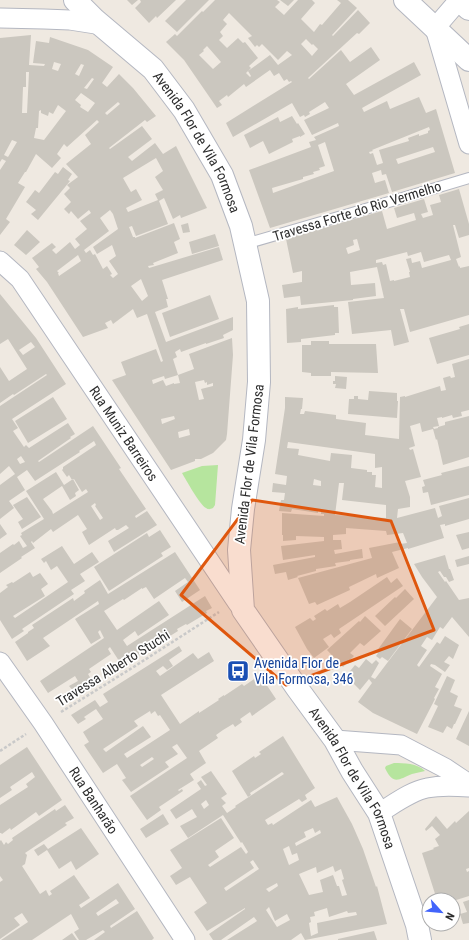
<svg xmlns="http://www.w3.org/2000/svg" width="469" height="940" font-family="'Roboto Condensed',sans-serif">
  <rect width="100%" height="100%" fill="#efe9e1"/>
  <!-- green -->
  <path fill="#b6e59e" d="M218,465L215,505L213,508C210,509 209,510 206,508C200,505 186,480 182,473L202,466Z
    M394,763C404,763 417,763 425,771C421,772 416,773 412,774C398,780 393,785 385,768L386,766Z"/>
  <!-- building -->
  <path fill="#cbc7bf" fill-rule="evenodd" d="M127,0H138L132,5Z
    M140,0H176L157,18L156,16L149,23L135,8L141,2Z
    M186,0H209L177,32L165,21Z
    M215,0H277L280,2L275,7L284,15L298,0H312L315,3L301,19L314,32L320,24L322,25L341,3L337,0H348L357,8L332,35L333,36L358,10L370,23L359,34L357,33L308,78L309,79L341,50L350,62L371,47L380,60L346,84L354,95L414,62L421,75L362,108L364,112L387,101L390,109L419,97L426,113L436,109L455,173L392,192L386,174L382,175L381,170L372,173L375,183L385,180L389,193L270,228L249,170L311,147L309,142L316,140L314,137L339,126L338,123L312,135L304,120L329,108L325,102L309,112L310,114L305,117L304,115L300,117L292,103L233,137L226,123L292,82L291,81L289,82L287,79L284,81L279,73L274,76L270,70L246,87L244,84L228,97L227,95L219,101L222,105L217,108L184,60L166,42L175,34L177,36L202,11L203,12ZM229,13L252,36L248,38L255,47L257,45L259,47L262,44L278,60L287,51L292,55L278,65L270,55L248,71L251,76L250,77L246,73L251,68L249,66L258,58L245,42L243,43L238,38L227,48L219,40L223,36L220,32L227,24L223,20ZM306,39L312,45L313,44L318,49L312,56L301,44ZM207,46L221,62L213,69L199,55L204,51L203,50ZM429,127L430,130L428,131V133L419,136V134L408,138L409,141L379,150L383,163L377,165L373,153L370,154L369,152L373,151L372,150ZM325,142L334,171L273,193L272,188L303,179V177L314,174L313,172L320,170L319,168L325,166L318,145ZM433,147L435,152L398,164L396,159Z
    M280,0H294L288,6Z
    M31,35L29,65L44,66L45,64L33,63L36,41L49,43L50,37L88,50L113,67L102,83L107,87L119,74L133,88L156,116L147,122L145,120L109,148L110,149L142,126L152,139L128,157L132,161L155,143L163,154L176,146L207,208L181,218L180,215L173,219L164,198L159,201L168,224L136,236L132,226L129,227L133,237H135V238L174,223L180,239L174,242L178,253L153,263L154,265L148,266L149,268L219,247L223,260L162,280L168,299H166L168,307L155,312L166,342L233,317V330L223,335L224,338L206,344V343L181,352L180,349L175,352L177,357L173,359L178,375L194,369L189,354L232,338L233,355L227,434L226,440L213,453L201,459H195V461L171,470L112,380L126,375L121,362L156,349L161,362L163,361L147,314L137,318L133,309L113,324L111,320L105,323L108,328L83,337L47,282L36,269L39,267L32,258L52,243L56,247L52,250L56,254L70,242L75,249L80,245L75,239L87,229L80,221L91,213L89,210L78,219L71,211L69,214L64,209L71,202L64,194L70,188L67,185L78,177L66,164L91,144L85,135L99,122L97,120L67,147L64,144L57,154L61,158L52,168L36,154L26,172H25L18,183L25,187L6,219L10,222L0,235V170L6,161L2,159L0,162V38ZM54,62L61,64L58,71L52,69ZM81,64L84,65L79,76L75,74ZM26,72H29L27,113H22L23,87H26ZM92,78L94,79L87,89L84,88ZM81,93L95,103L88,112L80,107L81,105L75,100ZM118,102L120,104L107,115L105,113ZM58,105L66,111L44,140L34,138L36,128H38L39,111L41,110V113L48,116L49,112L53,114ZM12,140L17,142L8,157L4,155ZM156,158L163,171L155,177L163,190L155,194L158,200L128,212L126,208L142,200L136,189L131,192L123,178ZM110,210L113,214L118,229L93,247L97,254L112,245L116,256L109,261L118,274L113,278L110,275L112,274L107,266L103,269L95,254L93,255L90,250L86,253L84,250L109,231L100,218ZM78,255L81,261L59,276L58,273H59L57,271ZM141,279L148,296L142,301L131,286ZM178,375L180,383L174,384V383L166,386L163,380L153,384L152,380L164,376L165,379ZM204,380L205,383L207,382V385L213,383V386L201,389L204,399L199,400L195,382ZM174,416L175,419L162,424L161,419ZM189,429L190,435L179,438L178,432Z
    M292,116L297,124L298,123L305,134L300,137V136L292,139L293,142L269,154L263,141L250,148L244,135L278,117L280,122Z
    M63,167L72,174L68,180L70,181L38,220L31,214L36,210L26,202L35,190L39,193L55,172L58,174Z
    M459,189L469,224V235L459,238L455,225H453L461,257L456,259L459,267L460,266V268L469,266V315L410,332L404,309H400L409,342L394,346L391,330L352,334L348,302L384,298L377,267L350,272L351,285L375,283L376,296L353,299V300L301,305L300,296L284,298L282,285L302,282V271L293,273L286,239L382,211L387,229L416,220L414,213L397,218L394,208L424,199L428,212L421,214L423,218L433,215L430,205L441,202L439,195ZM357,239L360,250L348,254L346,248L354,245L353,240ZM407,252L408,256L421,252L424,262L449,255L451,260L422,268L420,261L412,263L411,258L406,259L410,272H409L410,277L394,281V280L390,281L386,264L383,265L382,262L376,263V260Z
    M188,223L190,232L183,233L181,225Z
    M27,230L40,242L26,255L14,245Z
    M215,234L219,246L192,254L189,242Z
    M0,294L36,338L66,384L12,419L18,428L13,431L24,447L26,445L29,448L68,423L75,434L70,437L71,438L38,461L39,462L93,426L121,468L119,469L146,509L135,516L136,518L147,511L157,525L114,552L108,541L129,528L126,525L118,530H116L115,528L89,545L82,532L87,529L78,515L53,532L51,529L33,543L32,541L31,542L35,548L21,557L22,558L0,573V553L13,544L14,545L19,541L23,548L27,546L20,536L22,535L21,533L44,519L26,491L56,472L64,485L73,479L79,490L75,493L76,496L70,500L62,486L43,499L52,511L53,514L88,492L86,489L82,492L74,479L72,480L69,475L67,477L62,470L63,469V467L96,445L94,441L79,451L80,452L35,481L27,470L17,477L25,490L9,501L14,508L0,519V485L15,474L9,466L0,474V406L47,375L46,374L14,395L13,394L0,403V367L9,381L27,369L8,339L0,344ZM31,342L35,347L23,355L19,350ZM21,456L25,462L20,464L17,459ZM95,503L96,505L95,506L103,518L100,520L91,506Z
    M210,295L219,319L170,337L162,313Z
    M334,305V307H338L339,333H335V335L301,339V342L287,343L286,309L298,307V309Z
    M469,324V355L437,364L429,338L460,329L459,327Z
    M311,341H329V344H376L378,373L331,372V376H311V373L302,372V345H311Z
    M469,359V410L461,412L462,416L453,418L452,415L442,418V417L437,418L439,426L433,427L434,429L438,428V427L445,425V422L469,416V457L443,465L437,439L436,440L433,429L422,432L420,423L410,426L415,446L409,448L410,450L413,449L421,477L405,481L410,497V507L398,509L397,518L435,508L438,518L442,516L439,506L469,498V519L445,526V524L440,525L444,538L408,549V548L392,552L399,568L377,578L376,574L349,587L350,590L317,605L315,602L309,604L298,578L372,558L369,548L400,542V544L407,543L403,533L387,535L386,531L346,528V534L333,535V540H341L342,549L334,550L335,554L362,549L363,558L350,560V561L335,563L336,566L316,569V571L297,576L298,577L288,580L286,572L275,574L273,565L315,557V555L283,560L281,546L324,541V537L296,536V540L283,541V535H282V513L324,516V514H321V510L318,509V513L292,509L291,512L279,511L281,500H284L285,493L272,492L273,483L286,485L287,476L275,474L285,408V397L303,398L302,409H301L300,414H304L305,411L336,415V419L366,423L365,435L399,439L400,397L405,396V397L440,386L441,391L446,390L443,378L450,376L451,378L455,377L452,364ZM288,442L375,454V468L382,467V488L375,487L376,475H372V472H367V470L351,468L352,455L331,453L330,461L298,455L299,449L287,448ZM314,479L321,481V486L313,485ZM339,483H344L342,500L386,505V518L335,515Z
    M335,376L347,377L346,389L335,388L336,384H333V381H335Z
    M369,391L397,393V401H398L397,418L348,414L349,399H354V396H358V399L368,400Z
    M53,397L67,419L28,443L15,421Z
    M469,466V495L431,505L428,492L423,493L422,487L425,486L423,480L442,475L441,473Z
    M27,497L41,517L22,529L18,522L23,519L13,505Z
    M0,524L7,534L0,539Z
    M160,530L171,547L161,553L163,556L109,591L94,567L147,533L149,537Z
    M469,532V548L462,550L456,535Z
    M62,546L74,564L92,552L99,562L80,574L85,581L71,590L74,594L22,629L24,631L12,639L0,620V593L8,587L6,585L12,582L13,583L30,572L33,577L40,573L48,584L41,589L45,596L13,616L15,618L68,582L57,566L51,570L46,561L44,563L41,559Z
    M175,552L200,590L182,602L175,591L188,582L185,578L154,599L146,587L142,589V588L124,600L123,599L104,611L117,630L159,601L169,615L138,636L135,631L123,640L127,646L205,596L212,608L206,611L207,613L187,625L186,624L177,629L178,631L135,658L134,656L121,664L110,647L108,649L111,654L89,669L91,672L88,674L94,684L77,695L69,686L78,681L75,676L48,693L40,681L104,638L100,630L98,632L101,638L91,644L75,619L99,604L98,601L43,638L50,646L27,661L15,642L28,633V632L34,628L32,625L73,598L74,601L85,593L84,591L100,580L108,594Z
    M445,555L449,569H450L454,580L449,582L446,577H444L440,571L438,572L445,582L446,581L459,600L469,598V637L452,617L443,629L440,627L432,640L427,637L421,646L427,650L417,665L419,667L437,642L440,644L445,636L459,645L453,659L449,656L444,662L450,665L445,672L435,665L431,664L430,666L442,674L435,687L439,689L434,698L435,699L417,734L373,713L358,702L372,683L369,679L360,690L346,676L355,665L359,668L366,659L372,664L376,660L379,663L371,677L375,679L437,597L422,577L414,564Z
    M469,556V564L457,567L455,560Z
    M387,577L391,583L397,578L403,586L339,629L341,633L334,638L331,634L323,639L329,647L314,658L307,649L295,627L310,618L313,621L316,619L314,616L325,609L327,611L338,604L340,608L350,602Z
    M405,589L414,599L385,626L375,616L395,597L396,598Z
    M365,616L381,631L364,646L360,643L350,653L354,656L343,667L327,650L359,621L360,622Z
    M400,619L412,629L388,661L382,657L380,659L376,656L378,653L376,652Z
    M179,646L182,651L169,660L173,666L167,670L163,666L156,671L160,676L193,653L198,659L209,652L214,661L161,695L180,724L199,711V713L219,700L218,699L224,695V696L242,684L244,686L257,677L255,674L258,672L276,699L252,716L250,712L240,719L242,722L235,727L233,724L223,730L216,735L218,738L199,751L206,763L190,774L194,780L178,790L179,791L182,789L183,791L159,807L161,810L147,820L130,796L187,758L177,744L172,747L178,754L165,762L169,767L131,792L122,780L126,778L117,764L103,773L84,745L89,742L83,732L103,719L96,709L84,717L86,719L78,724L71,715L95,700L100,707L108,702L103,694ZM150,711L151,714L155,711L158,716L160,715L170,730L127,758L124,754L151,737L143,726L106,752L103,749L138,726L134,721ZM152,757L154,759L142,767L140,765Z
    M447,676L455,680L450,692L458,696L454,706L462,709L455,724H454L452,729L447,726L443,733L428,727L438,706L434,704Z
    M469,711V746L456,739Z
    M283,736L315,788L305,795L307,799L302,802L299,799L265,820L268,825L272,823L273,825L311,800L315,807L337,797L352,824L363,849L376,887L377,886L387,924L305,940L301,933L291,940H227L257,921L254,917L221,940H213L209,934L245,909V908L207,931L194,912L207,903L190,877L176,885L170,876L182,868L170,850L221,818L234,838L215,851L219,857L208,865L210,867L241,847L246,854L248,852L242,842L241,843L223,815L188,838L180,826L197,817L195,814L192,809L176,819L170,810L201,789L197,783L201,780L205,786L207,785L201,777L211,771L227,794L221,798L226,803L222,806L227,813L236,807L235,806L284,774L282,772L250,793L251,795L248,797L232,771L254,756L255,758L261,754L259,752ZM206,800L209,805L204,809L201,804ZM313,828L315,833L320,830L321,833L296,846L295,843L306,837L304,832ZM289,846L292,855L297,853L299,860L289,865L283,849ZM253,860L259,869L226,891L224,888L254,868L250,862ZM333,866L335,872L341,869L344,879L342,880L347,895L342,896L339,886H337L333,875L320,880L323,892L309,895L299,874L316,867L317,873ZM277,883L278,886L269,892L266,889ZM269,907L275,921L287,914L290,920L277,927L266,910ZM327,908L329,917L347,911L348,913L356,912L357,915L317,923L318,933L311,936L309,923L311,922L310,917L315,916L314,912Z
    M27,747L62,800L39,816L36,812L11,830L10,828L2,834L1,833H0V805L28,787L26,784L35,777L32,772L10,787L12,790L0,798V765Z
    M65,805L74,818L65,823L67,825L25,853L27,855L25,864L22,866L40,894L46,890L49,896L52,894L50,891L74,875L90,898L79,905L81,908L118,883L135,909L110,926L111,928L137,911L154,938L152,940H94L105,932L103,930L86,940H79L74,932L79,929L71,914L32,940H1L28,922L22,913L14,918L20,925L0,939V882L3,880L0,876V841L1,840L4,845L6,842L8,844L13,840L12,838L55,809L56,811ZM116,899L119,903L98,916L96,913Z
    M469,811V868L466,869L467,872L469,871V896L453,901V900H437L422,853L434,849L433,848L439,846L435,839L440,835L432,826L426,831L425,829L436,816L447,829L455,821L456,823Z
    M163,814L169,824L146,838L140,829Z
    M81,828L99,854L76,870L71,861L59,869L47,850L38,856L34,850L44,844L48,849Z
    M469,900V923L463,924L460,914L467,912L463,902Z
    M374,931L377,940H338V939Z
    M72,933L77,940H62Z"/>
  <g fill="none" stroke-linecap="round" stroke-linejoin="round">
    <!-- lane casing -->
    <g stroke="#b4b7c1" stroke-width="12">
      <path id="lane" d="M245,244L352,213L469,178"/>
    </g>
    <!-- street casing -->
    <g stroke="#b4b7c1" stroke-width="21">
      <g id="street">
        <path d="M459,0L435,28L469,144"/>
        <path d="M0,18L44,19L70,20L102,25"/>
        <path id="s1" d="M0,261L20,279L237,602L243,610"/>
        <path id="s2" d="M0,662L43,723L185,940"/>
        <path d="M335,740L401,745L445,768L469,784"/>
        <path d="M379,813C394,804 411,791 427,788C441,785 455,786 469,787"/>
      </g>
    </g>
    <!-- secondary casing -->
    <g stroke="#b4b7c1" stroke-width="24">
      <g id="secondary">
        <path id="s3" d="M75,0L95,20L153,69L184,110L222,175L241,226L258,301L259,382L254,440L243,509L239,550L243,610L297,688L335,740L352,771L379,813L417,925L420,940"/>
        <path d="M405,0L469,60"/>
        <path d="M459,0L469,9"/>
      </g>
    </g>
    <!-- path -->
    <path stroke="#c9c9c9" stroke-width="2.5" stroke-dasharray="3 2" stroke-linecap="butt" d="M61,712L132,668L219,612
      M0,751L26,734"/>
    <!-- lane -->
    <use href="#lane" stroke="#fff" stroke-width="10"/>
    <!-- street -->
    <use href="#street" stroke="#fff" stroke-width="19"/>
    <!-- secondary -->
    <use href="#secondary" stroke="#fff" stroke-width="22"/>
  </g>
  <!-- marked area -->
  <path fill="#df570e" fill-opacity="0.2" stroke="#df570e" stroke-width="3" stroke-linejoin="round" d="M252,500L391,521L434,630L286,685L181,595Z"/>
  <!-- icons -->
  <defs>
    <g id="bus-square" transform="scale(1.15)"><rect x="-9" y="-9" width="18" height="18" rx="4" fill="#1a4fb4" stroke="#fff"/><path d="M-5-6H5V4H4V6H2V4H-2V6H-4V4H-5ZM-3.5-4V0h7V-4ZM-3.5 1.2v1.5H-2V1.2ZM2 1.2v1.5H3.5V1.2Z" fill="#fff"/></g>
  </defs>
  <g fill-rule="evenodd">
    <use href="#bus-square" x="238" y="671"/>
  </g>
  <g text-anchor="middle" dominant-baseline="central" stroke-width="3.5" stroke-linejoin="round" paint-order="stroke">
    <!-- street labels -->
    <g font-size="14" fill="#2e2e2e" stroke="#fff">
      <text stroke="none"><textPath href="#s3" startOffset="190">Avenida Flor de Vila Formosa</textPath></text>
      <text transform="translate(357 211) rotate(-17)">Travessa Forte do Rio Vermelho</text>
      <text stroke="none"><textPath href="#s1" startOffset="213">Rua Muniz Barreiros</textPath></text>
      <text transform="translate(249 464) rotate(-83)">Avenida Flor de Vila Formosa</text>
      <text transform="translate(113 668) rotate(-32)">Travessa Alberto Stuchi</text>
      <text stroke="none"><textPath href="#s3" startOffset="874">Avenida Flor de Vila Formosa</textPath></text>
      <text stroke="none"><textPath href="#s2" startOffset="167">Rua Banharão</textPath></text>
    </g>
    <!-- transit labels -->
    <g font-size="14" fill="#164399" stroke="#fff" text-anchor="start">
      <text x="254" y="663">Avenida Flor de<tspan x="254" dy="16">Vila Formosa, 346</tspan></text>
    </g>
  </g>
  <!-- north arrow -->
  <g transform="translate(441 912) rotate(117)"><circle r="19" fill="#ffffff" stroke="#ababab"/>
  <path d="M0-3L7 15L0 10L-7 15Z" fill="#4264fb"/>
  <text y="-6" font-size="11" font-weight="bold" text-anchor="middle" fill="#2e2e2e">N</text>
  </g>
</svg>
